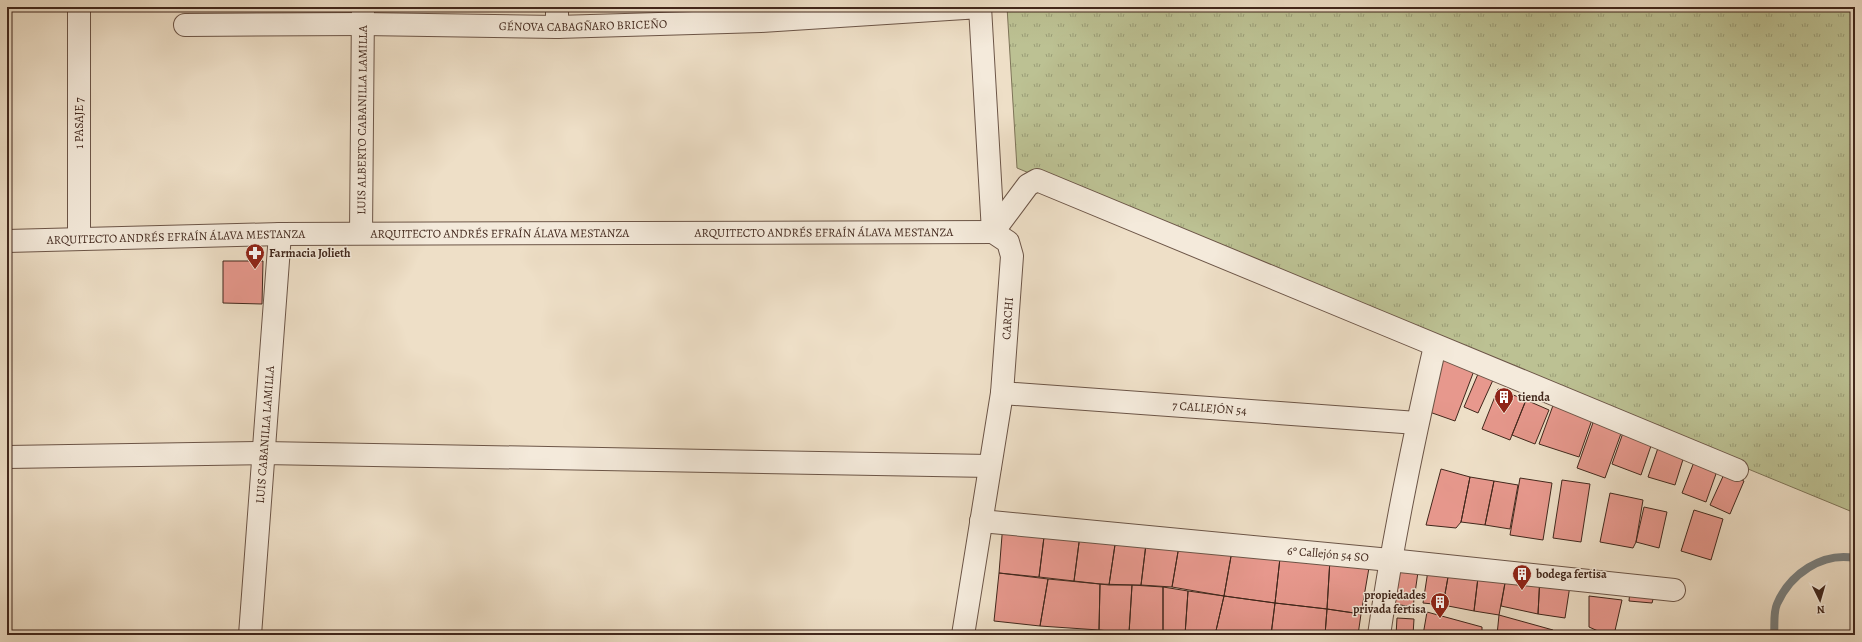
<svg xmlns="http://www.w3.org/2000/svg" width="1862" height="642" font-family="Alegreya,serif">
  <defs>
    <pattern id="grass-tufts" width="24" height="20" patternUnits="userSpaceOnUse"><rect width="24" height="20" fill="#bcc193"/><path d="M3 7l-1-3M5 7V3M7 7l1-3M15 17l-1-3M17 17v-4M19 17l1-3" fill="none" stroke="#9a9d77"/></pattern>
  </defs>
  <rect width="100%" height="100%" fill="#eedfc7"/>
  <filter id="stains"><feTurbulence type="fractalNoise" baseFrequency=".005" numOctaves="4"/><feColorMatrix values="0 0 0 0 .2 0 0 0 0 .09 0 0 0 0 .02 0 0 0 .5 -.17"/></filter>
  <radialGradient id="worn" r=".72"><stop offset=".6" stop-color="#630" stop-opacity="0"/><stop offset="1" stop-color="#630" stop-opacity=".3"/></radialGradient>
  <!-- grass -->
  <path fill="url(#grass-tufts)" stroke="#7e7458" d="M1007,7H1855V513L1017,168Z"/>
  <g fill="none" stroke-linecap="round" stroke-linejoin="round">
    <!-- stream -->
    <path stroke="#797f7e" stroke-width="8" d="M1774,635C1775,626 1773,613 1777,604C1790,574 1822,552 1855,558"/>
  </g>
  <!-- building -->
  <path fill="#e7988d" stroke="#41271c" d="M223,261H263L262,304L223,303Z
    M1440,356L1475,368L1455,421L1421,409Z
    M1478,374L1493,380L1478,413L1464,407Z
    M1498,389L1526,400L1510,440L1482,429Z
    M1526,400L1549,410L1535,444L1512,435Z
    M1555,400L1594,414L1579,457L1539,444Z
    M1595,417L1623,428L1605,478L1577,468Z
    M1624,430L1653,440L1641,475L1612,464Z
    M1659,445L1685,453L1675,485L1648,477Z
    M1694,462L1717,471L1706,502L1682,493Z
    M1441,469L1470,477L1461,522L1456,528L1426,525Z
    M1725,472L1744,481L1730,514L1710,505Z
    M1470,477L1494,481L1485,525L1461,522Z
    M1520,478L1552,483L1543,540L1510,535Z
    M1562,480L1590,484L1581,542L1553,538Z
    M1494,481L1518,485L1510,529L1485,525Z
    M1610,493L1643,500L1636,542L1633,548L1600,542Z
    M1644,507L1667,512L1659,548L1636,542Z
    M1694,510L1723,519L1711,560L1681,551Z
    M1003,523L1045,529L1039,577L999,573Z
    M1045,529L1080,535L1074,581L1039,577Z
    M1080,535L1116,538L1109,585L1074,581Z
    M1147,536L1141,585H1109L1116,538Z
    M1147,536L1180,540L1172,587L1141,585Z
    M1180,540L1233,545L1224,596L1172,587Z
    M1233,545L1281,549L1275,603L1224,596Z
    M1281,549L1330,559L1327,609L1275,603Z
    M1330,559L1370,562L1361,614L1327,609Z
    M1429,564L1450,566L1443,605L1423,603Z
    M1450,566L1479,569L1474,611L1443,605Z
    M1393,569L1418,572L1413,607L1388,603Z
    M1479,569L1507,572L1499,615L1474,611Z
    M1507,572L1540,576L1538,614L1501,606Z
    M999,573L1048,579L1040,626L994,621Z
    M1540,576L1571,579L1565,618L1538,614Z
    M1048,579L1100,584L1099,630L1040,626Z
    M1100,584L1132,585L1129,633L1099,630Z
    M1132,585L1163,587V635L1129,633Z
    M1163,587L1188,591L1185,635L1170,632L1163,635Z
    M1630,590L1655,592L1652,603L1629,601Z
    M1188,591L1224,596L1215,635H1185Z
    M1224,596L1275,603L1271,635H1215Z
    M1589,596L1622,600L1614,635H1607L1589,627Z
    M1275,603L1327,609L1325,635H1271Z
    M1327,609L1361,614L1358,635H1325Z
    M1427,612L1482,627V635H1423Z
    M1499,615L1553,630L1552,635H1497Z
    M1397,618L1414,619L1413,635H1396Z"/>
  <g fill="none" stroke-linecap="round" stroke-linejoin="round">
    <!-- street casing -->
    <g stroke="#6c5547" stroke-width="24">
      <g id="street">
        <path d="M79,7V239"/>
        <path id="s1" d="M185,25L363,24L557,27L761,21L980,7L993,232"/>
        <path d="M557,27V7"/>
        <path d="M993,232L1028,185L1037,180C1271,276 1503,374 1737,470"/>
        <path id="s2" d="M361,233L363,7"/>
        <path id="s3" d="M7,241L280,234L993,232"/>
        <path id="s4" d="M1002,393L1417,423"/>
        <path d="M7,457L264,453L990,466"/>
        <path d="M981,521L1390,560L1674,590"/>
        <path id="s5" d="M250,635L280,234"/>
        <path id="s6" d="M963,635L1002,393L1012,256L1008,242L993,232"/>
        <path d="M1379,635C1393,538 1413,442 1435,346"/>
      </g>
    </g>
    <!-- street -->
    <use href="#street" stroke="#f4eadb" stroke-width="22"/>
  </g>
  <!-- icons -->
  <defs>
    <g id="pharmacy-pin" transform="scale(1)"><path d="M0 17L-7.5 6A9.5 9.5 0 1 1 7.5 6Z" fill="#8f2418" stroke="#f4eadb"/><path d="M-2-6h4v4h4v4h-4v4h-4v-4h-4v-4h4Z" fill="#fff"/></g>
    <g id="building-pin" transform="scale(1)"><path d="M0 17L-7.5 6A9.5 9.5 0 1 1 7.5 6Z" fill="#8f2418" stroke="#f4eadb"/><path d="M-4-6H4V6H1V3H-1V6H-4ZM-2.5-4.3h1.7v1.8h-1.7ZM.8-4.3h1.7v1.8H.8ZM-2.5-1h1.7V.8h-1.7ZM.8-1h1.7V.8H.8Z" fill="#fff"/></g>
  </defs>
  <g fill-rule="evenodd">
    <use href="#pharmacy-pin" x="255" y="253"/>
    <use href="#building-pin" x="1504" y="397"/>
    <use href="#building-pin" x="1522" y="574"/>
    <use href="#building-pin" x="1440" y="602"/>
  </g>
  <g text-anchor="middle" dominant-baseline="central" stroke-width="3" stroke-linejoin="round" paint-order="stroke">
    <!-- street labels -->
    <g font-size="12" fill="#41271c" stroke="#f4eadb">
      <text stroke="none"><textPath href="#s1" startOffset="398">GÉNOVA CABAGÑARO BRICEÑO</textPath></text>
      <text stroke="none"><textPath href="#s2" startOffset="113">LUIS ALBERTO CABANILLA LAMILLA</textPath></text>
      <text transform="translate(79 123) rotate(-90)">1 PASAJE 7</text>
      <text stroke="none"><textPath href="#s3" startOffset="817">ARQUITECTO ANDRÉS EFRAÍN ÁLAVA MESTANZA</textPath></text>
      <text stroke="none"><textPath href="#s3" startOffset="493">ARQUITECTO ANDRÉS EFRAÍN ÁLAVA MESTANZA</textPath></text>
      <text stroke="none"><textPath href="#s3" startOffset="169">ARQUITECTO ANDRÉS EFRAÍN ÁLAVA MESTANZA</textPath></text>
      <text stroke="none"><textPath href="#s6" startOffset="320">CARCHI</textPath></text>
      <text stroke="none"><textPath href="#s4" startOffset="208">7 CALLEJÓN 54</textPath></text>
      <text stroke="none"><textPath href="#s5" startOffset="201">LUIS CABANILLA LAMILLA</textPath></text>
      <text transform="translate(1328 554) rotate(5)">6º Callejón 54 SO</text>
    </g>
    <!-- poi labels -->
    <g font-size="12" font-weight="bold" fill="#41271c" stroke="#f4eadb" text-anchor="start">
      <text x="269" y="253">Farmacia Jolieth</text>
      <text x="1518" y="397">tienda</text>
      <text x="1536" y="574">bodega fertisa</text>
      <text x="1426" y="595" text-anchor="end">propiedades<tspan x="1426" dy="14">privada fertisa</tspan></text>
    </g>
  </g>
  <!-- margin -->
  <rect width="1862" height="642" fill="none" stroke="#eedfc7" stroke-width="24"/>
  <rect x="8" y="8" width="1846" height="626" fill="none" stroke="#41271c" stroke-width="2"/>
  <rect x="12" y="12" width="1838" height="618" fill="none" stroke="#41271c"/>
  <!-- north arrow -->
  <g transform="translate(1820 600) rotate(175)" stroke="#f4eadb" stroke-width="3" paint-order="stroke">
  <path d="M0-3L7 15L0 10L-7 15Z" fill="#41271c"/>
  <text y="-6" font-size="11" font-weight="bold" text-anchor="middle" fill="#41271c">N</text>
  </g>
  <rect width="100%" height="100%" filter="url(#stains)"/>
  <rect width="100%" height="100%" fill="url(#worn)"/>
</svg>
